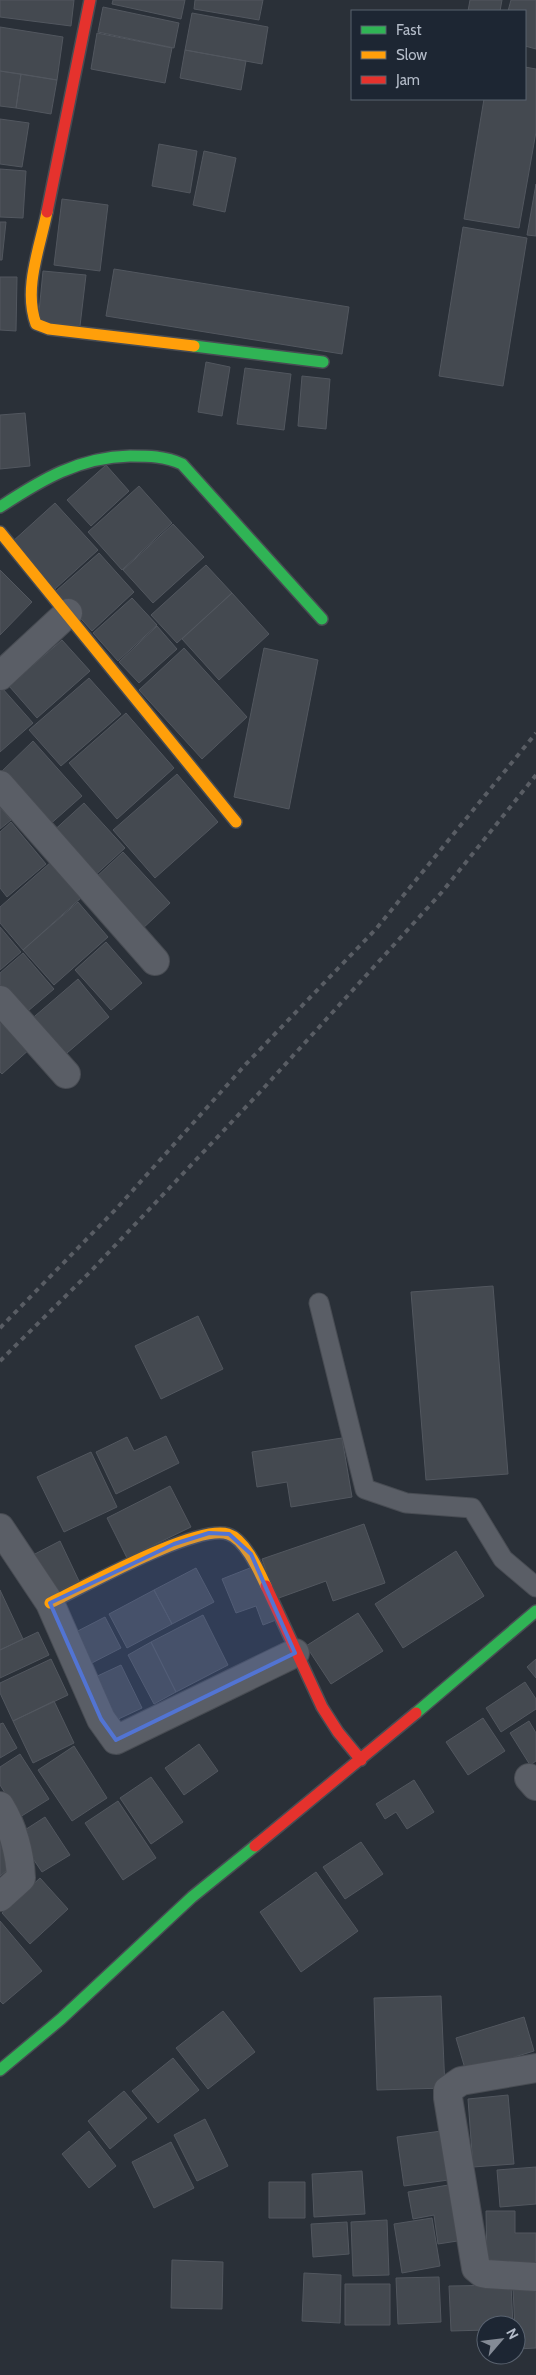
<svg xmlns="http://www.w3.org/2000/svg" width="536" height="2375" font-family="Cabin,sans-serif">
  <rect width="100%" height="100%" fill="#2a3038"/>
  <!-- building -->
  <path fill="#444950" stroke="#52575f" d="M0,0H74L71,26L0,17Z
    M113,0H185L181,19L112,4Z
    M195,0H263L259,20L194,9Z
    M470,0H502L500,11H468Z
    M511,0H536V49L525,46V11H508Z
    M103,7L179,23L174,48L98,32Z
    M192,13L268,27L262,64L185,50Z
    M0,27L63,37L57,80L0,71Z
    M97,33L172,48L165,83L91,69Z
    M185,50L246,61L241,90L180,78Z
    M525,67L536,69V132L519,228L464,219L484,99H525Z
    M0,71L21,74L16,108L0,106Z
    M21,74L57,80L51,114L16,108Z
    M0,119L29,123L22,167L0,164Z
    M159,144L197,151L190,193L152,186Z
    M204,151L236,158L225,212L193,205Z
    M0,169L26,171L23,218L0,217Z
    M536,184V236L527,235Z
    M62,199L108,205L100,271L54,265Z
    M0,222H6L2,260H0Z
    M463,227L527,238L503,386L439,376Z
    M114,269L349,307L342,354L106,316Z
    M43,271L86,275L80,326L38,322Z
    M0,277H17L16,331L0,330Z
    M206,362L230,367L222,416L198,412Z
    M245,368L291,374L284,430L237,424Z
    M302,376L330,379L326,429L298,426Z
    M25,413L30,466L0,469V415Z
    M106,465L129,491L91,526L67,500Z
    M139,486L172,523L122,570L88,532Z
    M55,503L98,550L55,589L12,542Z
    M173,524L204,557L153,603L123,570Z
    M99,553L134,592L92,631L56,591Z
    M206,565L232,593L177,643L151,615Z
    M0,570L32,602L0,635Z
    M232,593L269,634L219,680L182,639Z
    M132,598L157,625L118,661L93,633Z
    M157,626L177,649L139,683L119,662Z
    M62,640L90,671L37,718L9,686Z
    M184,648L247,717L202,759L139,690Z
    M264,648L318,660L289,809L234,797Z
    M89,678L121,714L61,766L29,730Z
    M2,688L33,723L0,752V689Z
    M126,713L174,768L117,819L69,763Z
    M33,741L82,796L47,827L0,773Z
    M177,774L218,822L155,878L113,830Z
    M84,803L125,848L91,879L50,834Z
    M0,807L11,820L0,829Z
    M11,822L46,864L7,897L0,888V832Z
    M123,852L170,903L140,931L93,880Z
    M51,862L82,897L23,950L0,923V907Z
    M78,902L108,937L54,985L23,950Z
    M0,927L21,952L0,970Z
    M106,942L142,983L111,1010L75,970Z
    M23,953L54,989L21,1017L0,993V973Z
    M78,979L109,1017L60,1059L28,1022Z
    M0,1013L31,1048L2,1074L0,1072Z
    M493,1286L508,1474L426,1480L411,1292Z
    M198,1316L223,1369L161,1399L135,1346Z
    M166,1436L179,1463L116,1494L96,1452L127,1437L134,1451Z
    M342,1438L352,1497L291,1507L287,1482L257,1487L252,1452Z
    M91,1452L117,1507L64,1532L37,1477Z
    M170,1486L191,1527L127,1558L107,1518Z
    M364,1524L385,1583L333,1601L326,1581L276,1599L262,1559Z
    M60,1541L79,1581L50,1596L31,1556Z
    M456,1551L484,1596L403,1648L375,1604Z
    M255,1566L276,1620L263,1625L256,1606L236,1613L222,1579Z
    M196,1568L214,1602L172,1624L154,1590Z
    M0,1590L23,1639L0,1650Z
    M154,1590L172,1624L127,1648L109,1614Z
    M358,1613L383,1651L331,1684L306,1646Z
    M203,1615L228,1665L176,1692L151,1642Z
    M105,1617L121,1648L86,1666L70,1635Z
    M38,1632L49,1655L0,1678V1650Z
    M151,1642L176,1692L154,1704L128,1655Z
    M51,1659L68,1695L13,1721L0,1693V1683Z
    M536,1659V1678L527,1667Z
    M121,1665L142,1708L112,1722L91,1679Z
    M525,1682L536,1699V1709L501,1732L486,1708Z
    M54,1701L74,1743L33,1763L13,1721Z
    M483,1718L505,1751L468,1775L446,1742Z
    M529,1721L536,1733V1761L530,1765L510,1733Z
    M3,1723L17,1748L0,1758V1724Z
    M199,1744L218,1771L184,1795L165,1768Z
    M74,1746L107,1798L72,1821L38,1770Z
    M20,1754L49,1799L20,1817L0,1785V1767Z
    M151,1777L183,1822L151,1844L120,1798Z
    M414,1780L434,1812L407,1829L396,1812L385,1819L376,1804Z
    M118,1801L156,1858L123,1880L85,1823Z
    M45,1817L70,1855L42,1872L17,1835Z
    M0,1842L17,1862L0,1876Z
    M361,1842L383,1874L345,1899L323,1867Z
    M316,1872L358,1931L301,1972L260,1912Z
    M40,1878L68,1909L30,1944L2,1913Z
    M0,1921L42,1971L3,2004L0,2001Z
    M441,1996L445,2088L377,2090L374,1998Z
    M223,2011L255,2052L208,2089L176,2048Z
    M524,2017L534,2051L466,2072L456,2038Z
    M173,2058L199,2090L158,2123L132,2091Z
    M124,2091L147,2118L110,2149L88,2121Z
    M508,2095L514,2164L473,2167L468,2099Z
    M205,2119L228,2166L197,2181L174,2135Z
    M449,2130L456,2179L404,2186L397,2137Z
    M89,2131L116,2166L89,2188L62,2154Z
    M171,2142L194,2188L154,2208L132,2162Z
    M536,2167V2204L500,2207L497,2170Z
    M362,2171L365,2214L314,2217L312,2174Z
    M269,2182H305V2218H269Z
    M454,2184L464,2240L438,2244L434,2215L413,2219L408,2192Z
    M486,2211H515V2233H536V2264H487Z
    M432,2218L440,2266L402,2273L394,2224Z
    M387,2220L389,2275L353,2276L351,2222Z
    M347,2222L349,2254L313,2257L311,2224Z
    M172,2260L223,2262L222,2309L171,2308Z
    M304,2273L341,2275L340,2323L302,2321Z
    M439,2277L441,2322L398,2324L396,2278Z
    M345,2284H390V2325H345Z
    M511,2285L513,2325H486V2330L451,2331L449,2286Z
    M536,2287V2348L516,2349L513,2288Z"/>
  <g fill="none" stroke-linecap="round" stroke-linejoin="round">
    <!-- lane casing -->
    <g stroke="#484c53" stroke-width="21">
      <path id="lane" d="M319,1303L365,1489L406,1503L472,1508L503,1559L536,1587"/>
    </g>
    <!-- street casing -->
    <g stroke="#484c53" stroke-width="30">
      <path id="street" d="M0,676L68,613
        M0,785L155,961
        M0,1000L66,1074
        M0,1528L50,1603L101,1719L116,1740L295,1653
        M529,1778L536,1786
        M0,1806C13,1827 20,1854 21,1878L0,1897
        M536,2068L461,2081L448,2090V2098L476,2268L482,2273L487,2274L536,2277"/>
    </g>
    <!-- fast casing -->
    <g stroke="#484c53" stroke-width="14">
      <path id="fast" d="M194,346L323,362
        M0,507C41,480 79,457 130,456C148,456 165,456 182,464L322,619
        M416,1713L536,1611
        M0,2070L61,2019L192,1897L255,1846"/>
    </g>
    <!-- slow casing -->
    <g stroke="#484c53" stroke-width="14">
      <path id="slow" d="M47,212C40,247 23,289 36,324L49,329L194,346
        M0,532L236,822
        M50,1603C84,1587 196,1524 228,1534C245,1539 259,1571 266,1586"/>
    </g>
    <!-- jam casing -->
    <g stroke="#484c53" stroke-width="14">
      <path id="jam" d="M47,212L90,0
        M266,1586L322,1707L338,1732L361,1760
        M255,1846L416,1713"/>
    </g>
    <!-- lane -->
    <use href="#lane" stroke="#5a5e66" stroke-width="19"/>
    <!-- street -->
    <use href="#street" stroke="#5a5e66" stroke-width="28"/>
    <!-- fast -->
    <use href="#fast" stroke="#30b455" stroke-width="11"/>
    <!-- slow -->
    <use href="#slow" stroke="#ff9f0a" stroke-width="11"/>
    <!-- jam -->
    <use href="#jam" stroke="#e5322d" stroke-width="11"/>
    <!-- rail -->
    <path stroke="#595d64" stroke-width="4" stroke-dasharray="5 5" stroke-linecap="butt" d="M0,1328L117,1208L246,1064L376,929L536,733
      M0,1361L91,1271L261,1091L442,892L536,775"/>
  </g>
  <!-- marked area -->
  <path fill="#5274d3" fill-opacity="0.2" stroke="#5274d3" stroke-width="4" stroke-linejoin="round" d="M209,1533L229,1534L251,1554L295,1653L116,1740L101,1719L50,1603L174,1544Z"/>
  <!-- legend -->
  <rect x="351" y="10" width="175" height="90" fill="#1d2633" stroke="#59626f"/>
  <rect x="361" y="26" width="25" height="8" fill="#30b455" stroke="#59626f"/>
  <text x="396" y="35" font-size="15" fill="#b4bcc9">Fast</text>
  <rect x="361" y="51" width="25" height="8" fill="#ff9f0a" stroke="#59626f"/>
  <text x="396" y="60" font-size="15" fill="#b4bcc9">Slow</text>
  <rect x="361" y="76" width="25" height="8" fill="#e5322d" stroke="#59626f"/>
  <text x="396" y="85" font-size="15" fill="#b4bcc9">Jam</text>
  <!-- north arrow -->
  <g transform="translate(501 2340) rotate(62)"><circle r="24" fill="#1d2633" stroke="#59626f"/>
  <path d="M0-4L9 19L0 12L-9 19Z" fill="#848b96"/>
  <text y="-8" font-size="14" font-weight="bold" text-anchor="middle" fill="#b4bcc9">N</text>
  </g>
</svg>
